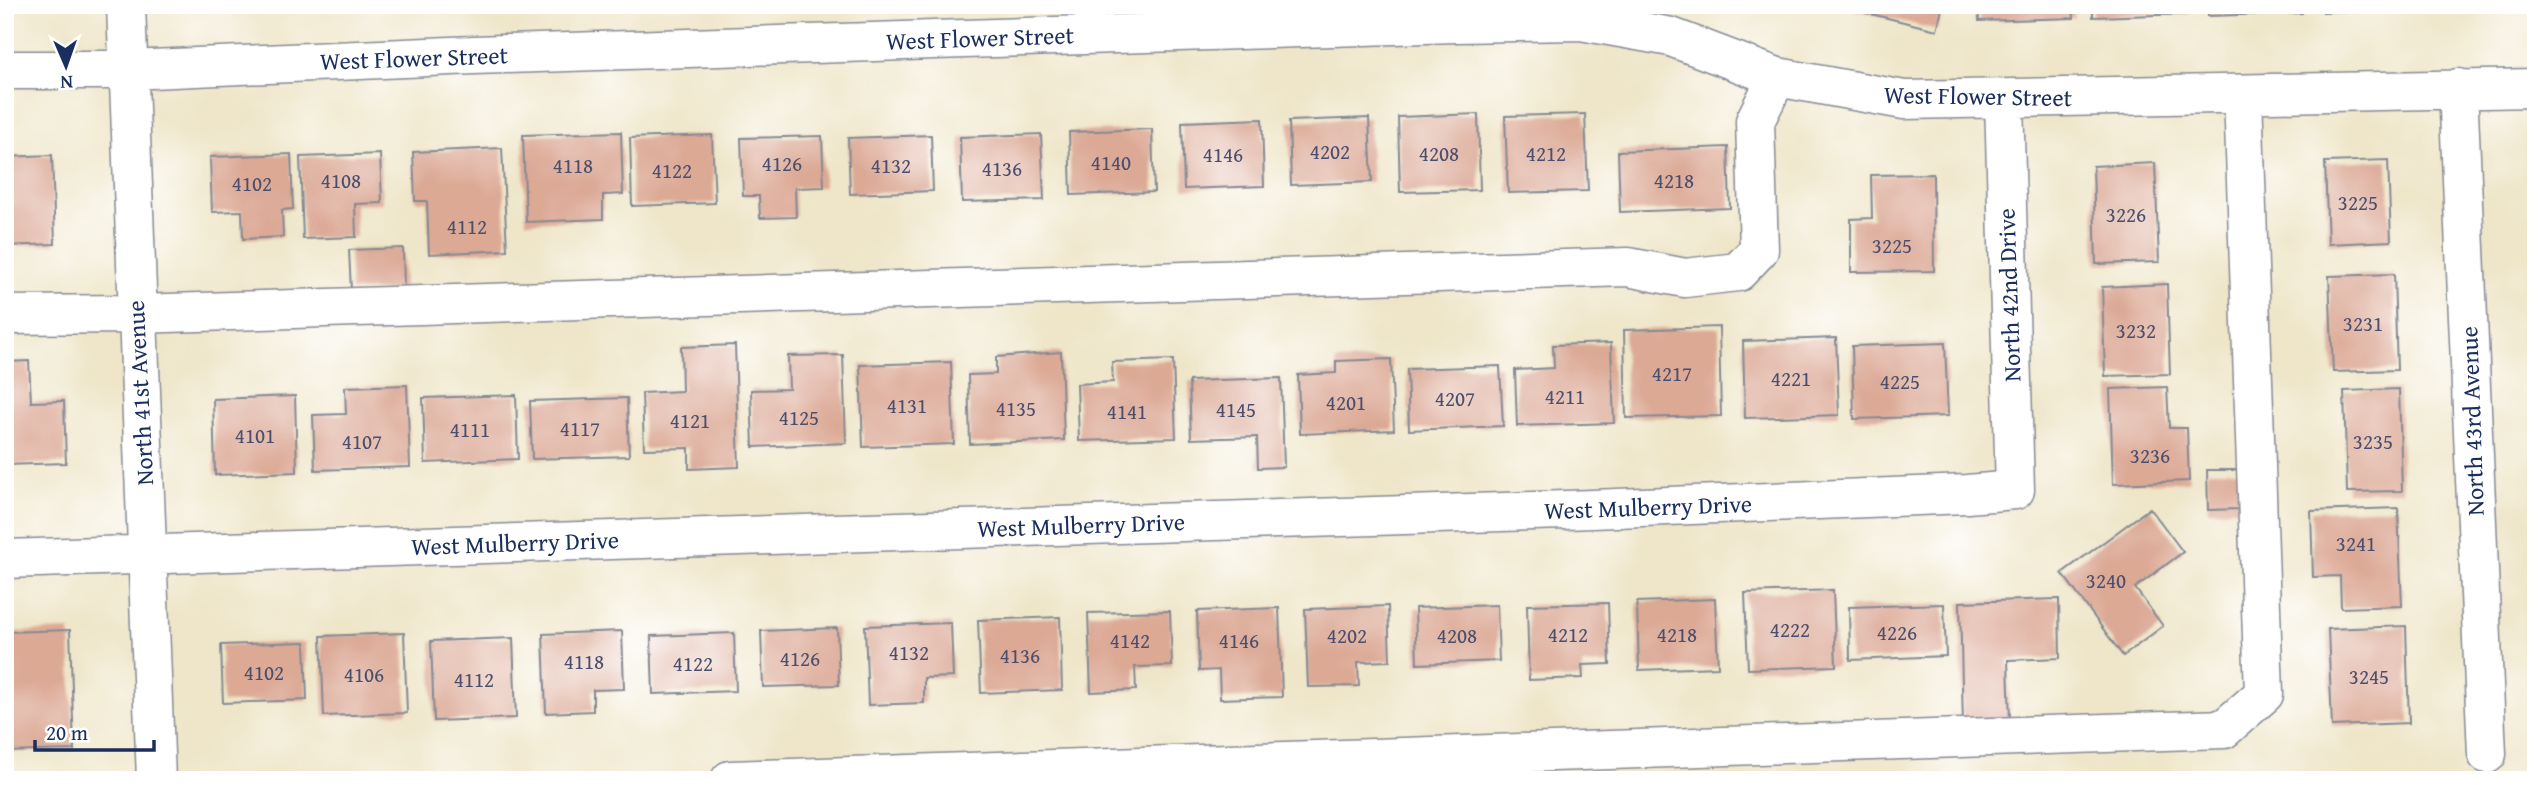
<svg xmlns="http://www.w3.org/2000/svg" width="2541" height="785" font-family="'Gentium Book Plus',serif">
  <rect width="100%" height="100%" fill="#fff"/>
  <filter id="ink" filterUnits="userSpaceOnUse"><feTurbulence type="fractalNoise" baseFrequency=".0143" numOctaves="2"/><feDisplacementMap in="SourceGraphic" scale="14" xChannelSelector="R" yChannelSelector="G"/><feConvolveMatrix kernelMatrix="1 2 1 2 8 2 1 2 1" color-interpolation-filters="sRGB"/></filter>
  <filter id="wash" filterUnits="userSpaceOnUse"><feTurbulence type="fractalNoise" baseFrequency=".00686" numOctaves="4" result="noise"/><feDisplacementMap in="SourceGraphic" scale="28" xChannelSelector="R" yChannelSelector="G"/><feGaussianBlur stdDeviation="1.57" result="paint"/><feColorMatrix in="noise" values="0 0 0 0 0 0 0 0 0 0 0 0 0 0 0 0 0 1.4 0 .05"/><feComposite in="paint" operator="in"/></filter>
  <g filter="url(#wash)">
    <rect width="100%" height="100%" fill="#efe6c9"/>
    <g id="blocks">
      <!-- building -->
      <path fill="#dca995" d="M1847,5H1943L1937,30L1846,8Z
        M1978,5H2073L2074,18L1979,21Z
        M2093,5H2189V14L2093,17Z
        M2208,5H2302V13L2208,16Z
        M2323,5H2415L2416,9L2323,12Z
        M1478,114L1480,190L1400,192L1398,117Z
        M1585,114L1588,191L1508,193L1505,116Z
        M1369,118L1372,182L1291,185L1289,121Z
        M1262,119L1264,186L1184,189L1182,122Z
        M1152,129L1154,192L1071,195L1069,132Z
        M621,132L623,194L603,195V219L526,222L523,135Z
        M1041,134L1044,200L962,202L960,137Z
        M712,135L715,203L632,206L630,138Z
        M931,135L933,191L850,194L848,138Z
        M822,136L824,187L795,188L796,217L760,218L759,196H743L741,138Z
        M1728,147L1730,208L1620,212L1618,151Z
        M502,148L507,250L429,254L427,201H415L413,152Z
        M291,154L293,209L282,210L283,237L243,239L242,211L212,212L210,157Z
        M380,154L382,203L355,204L356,237L303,239L300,157Z
        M52,155L55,244L5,246V157Z
        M2388,160L2391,241L2328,244L2325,162Z
        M2155,163L2159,262L2096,264L2093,166Z
        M1933,174L1934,271L1851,272V219L1872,218L1871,175Z
        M403,248L404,290L351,291L349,250Z
        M2394,274L2397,370L2333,372L2329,276Z
        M2167,284L2170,374L2105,376L2102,287Z
        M1719,327L1721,416L1626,418L1624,330Z
        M1836,338L1839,415L1745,418L1743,341Z
        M1611,343L1614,423L1517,426L1515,370L1554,368L1553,345Z
        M1945,343L1948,416L1854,419L1852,346Z
        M735,345L739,467L689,469V448L644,449L642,393L682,391L681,347Z
        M1061,352L1064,440L970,444L968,375L996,374V357Z
        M843,355L846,443L753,447L751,390L789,389L788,356Z
        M1391,359L1394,430L1300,434L1298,375L1336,373V361Z
        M1173,360L1176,438L1079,441L1077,384L1113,382L1112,362Z
        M29,361L31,402L64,401L66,463L5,465V362Z
        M951,362L954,444L863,447L860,365Z
        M1500,366L1503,426L1409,430L1407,369Z
        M1281,378L1284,467L1258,468L1257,437L1191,439L1189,381Z
        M407,385L410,467L315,470L313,415L346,414L345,387Z
        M2167,387L2169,428H2187L2189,481L2113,484L2110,389Z
        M2399,389L2402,491L2347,492L2344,391Z
        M516,395L518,459L425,463L423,398Z
        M295,396L297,472L215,475L213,399Z
        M627,398L629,456L532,459L530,401Z
        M2207,470H2241V509L2208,510Z
        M2150,508L2183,552L2135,588L2163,626L2123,656L2062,573Z
        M2398,508L2402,606L2341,608L2340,576L2313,577L2311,511Z
        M1833,590L1836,666L1748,669L1745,593Z
        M1715,599L1718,667L1639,670L1637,602Z
        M2059,599L2060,658L2008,660L2010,723L1963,725L1960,602Z
        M1608,603L1610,664L1582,665L1583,678L1529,680L1527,605Z
        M1944,604L1946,656L1850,660L1849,607Z
        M1497,605L1499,661L1417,664L1415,608Z
        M1388,606L1390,661L1358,662L1359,686L1308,687L1305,609Z
        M1279,608L1282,697L1220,699L1219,670L1199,671L1197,611Z
        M1170,611L1172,666L1135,667L1136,690L1091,692L1088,613Z
        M1060,617L1062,690L981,693L978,620Z
        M951,623L953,677L924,678V703L868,705L865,626Z
        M2406,626L2409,723L2332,726L2328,629Z
        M837,628L839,685L763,687L761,631Z
        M70,630L74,750L5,752V632Z
        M622,631L624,689L593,690V711L546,713L543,634Z
        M404,633L407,713L324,716L321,636Z
        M734,633L736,691L653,694L651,636Z
        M513,638L516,718L434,721L431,641Z
        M305,642L307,700L223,703L221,645Z"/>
    </g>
  </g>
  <g filter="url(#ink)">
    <use href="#blocks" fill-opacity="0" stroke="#858a94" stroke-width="2"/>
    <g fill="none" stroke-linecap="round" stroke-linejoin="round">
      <!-- minor casing -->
      <g stroke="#858a94" stroke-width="41">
        <path id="minor" d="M126,5L156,780
          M5,70H128L474,55L1456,23L1581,21L1671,37L1777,77L1904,100L2536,88
          M2458,88L2487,754
          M5,315L136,314L1628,267L1685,278L1738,272L1759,250L1755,121L1777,77
          M5,559L1566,510L1967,494L2015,490L2004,100
          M730,780L2224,729L2264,694L2243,95"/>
      </g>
      <!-- minor -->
      <use href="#minor" stroke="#fff" stroke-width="38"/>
    </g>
  </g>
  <g text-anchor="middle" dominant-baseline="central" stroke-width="6" stroke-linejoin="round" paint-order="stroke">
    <!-- number labels -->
    <g font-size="21" fill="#4b4e6c">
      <text x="1330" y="151">4202</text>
      <text x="1439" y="153">4208</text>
      <text x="1546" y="153">4212</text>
      <text x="1223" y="154">4146</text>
      <text x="1111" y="162">4140</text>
      <text x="782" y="163">4126</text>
      <text x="573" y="165">4118</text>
      <text x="891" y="165">4132</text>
      <text x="1002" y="168">4136</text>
      <text x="672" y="170">4122</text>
      <text x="341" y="180">4108</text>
      <text x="1674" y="180">4218</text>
      <text x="252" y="183">4102</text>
      <text x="2358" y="202">3225</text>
      <text x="2126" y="214">3226</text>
      <text x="467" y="226">4112</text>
      <text x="1892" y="245">3225</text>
      <text x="2363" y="323">3231</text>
      <text x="2136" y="330">3232</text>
      <text x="1672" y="373">4217</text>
      <text x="1791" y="378">4221</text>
      <text x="1900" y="381">4225</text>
      <text x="1565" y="396">4211</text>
      <text x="1455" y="398">4207</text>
      <text x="1346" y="402">4201</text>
      <text x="907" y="405">4131</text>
      <text x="1016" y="408">4135</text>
      <text x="1236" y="409">4145</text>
      <text x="1127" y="411">4141</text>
      <text x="799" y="417">4125</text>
      <text x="690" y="420">4121</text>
      <text x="580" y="428">4117</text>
      <text x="470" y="429">4111</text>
      <text x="255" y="435">4101</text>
      <text x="362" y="441">4107</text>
      <text x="2373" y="441">3235</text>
      <text x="2150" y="455">3236</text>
      <text x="2356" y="543">3241</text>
      <text x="2106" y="580">3240</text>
      <text x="1790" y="629">4222</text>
      <text x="1897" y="632">4226</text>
      <text x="1568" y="634">4212</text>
      <text x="1677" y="634">4218</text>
      <text x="1347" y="635">4202</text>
      <text x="1457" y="635">4208</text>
      <text x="1130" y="640">4142</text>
      <text x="1239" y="640">4146</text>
      <text x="909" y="652">4132</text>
      <text x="1020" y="655">4136</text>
      <text x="800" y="658">4126</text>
      <text x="584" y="661">4118</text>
      <text x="693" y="663">4122</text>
      <text x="264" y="672">4102</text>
      <text x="364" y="674">4106</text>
      <text x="2369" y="676">3245</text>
      <text x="474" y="679">4112</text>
    </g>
    <!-- street labels -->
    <g font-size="24" fill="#1b2f5e" stroke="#fff">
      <text transform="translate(980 38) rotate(-2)">West Flower Street</text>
      <text transform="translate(414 58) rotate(-2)">West Flower Street</text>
      <text transform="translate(1978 96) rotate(1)">West Flower Street</text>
      <text transform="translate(2009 295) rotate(-92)">North 42nd Drive</text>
      <text transform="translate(140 393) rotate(-93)">North 41st Avenue</text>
      <text transform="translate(2472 421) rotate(-92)">North 43rd Avenue</text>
      <text transform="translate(1648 507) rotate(-2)">West Mulberry Drive</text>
      <text transform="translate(1081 525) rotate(-2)">West Mulberry Drive</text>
      <text transform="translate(515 543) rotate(-2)">West Mulberry Drive</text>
    </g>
  </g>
  <!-- margin -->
  <rect width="2541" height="785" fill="none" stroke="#fff" stroke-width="28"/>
  <!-- north arrow -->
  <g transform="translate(66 66) rotate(178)" stroke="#ffffff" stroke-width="5" paint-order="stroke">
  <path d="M0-5L12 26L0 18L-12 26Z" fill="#1b2f5e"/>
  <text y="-10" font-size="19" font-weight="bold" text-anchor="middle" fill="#1b2f5e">N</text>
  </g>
  <!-- scale -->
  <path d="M35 740v10h119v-10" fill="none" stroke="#1b2f5e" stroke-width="3.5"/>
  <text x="46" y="740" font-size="21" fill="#1b2f5e" stroke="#ffffff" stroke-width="5" paint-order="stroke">20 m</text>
</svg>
